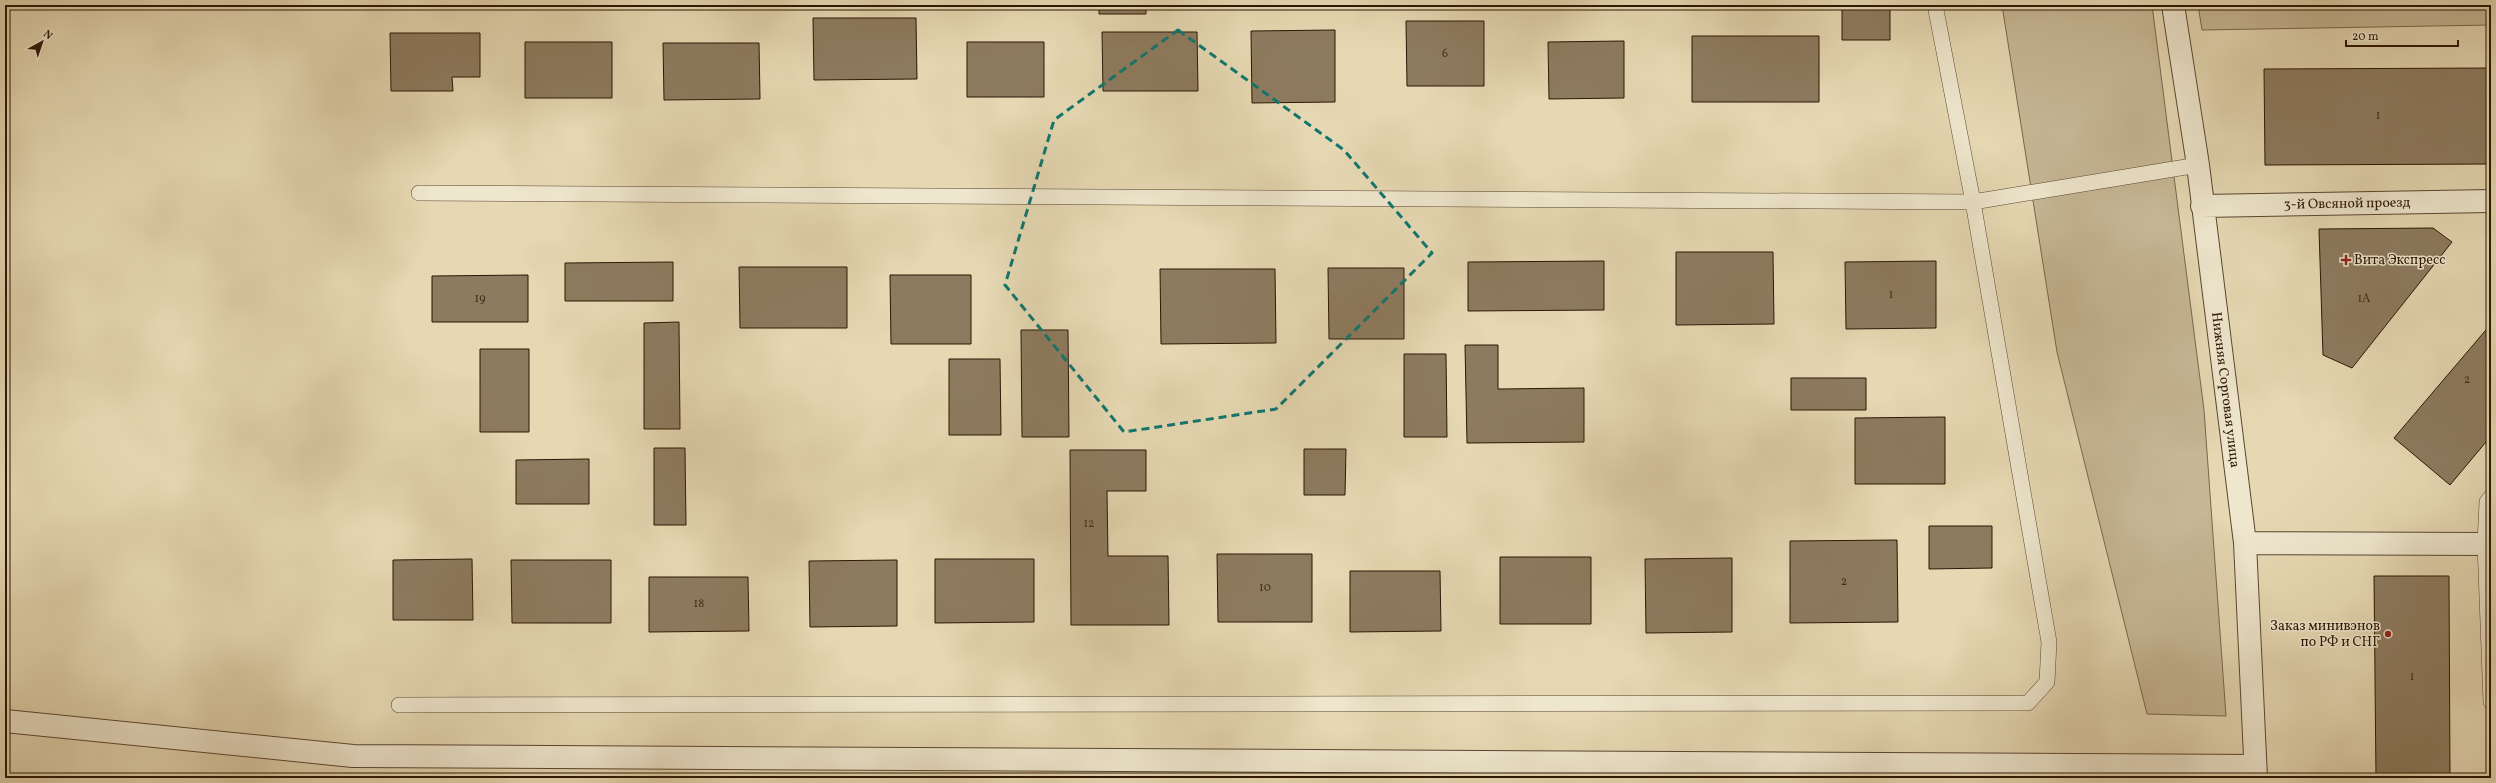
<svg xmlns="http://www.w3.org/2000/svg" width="2496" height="783" font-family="Vollkorn,serif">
  <rect width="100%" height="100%" fill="#e5d8b2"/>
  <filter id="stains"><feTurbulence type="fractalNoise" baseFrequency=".005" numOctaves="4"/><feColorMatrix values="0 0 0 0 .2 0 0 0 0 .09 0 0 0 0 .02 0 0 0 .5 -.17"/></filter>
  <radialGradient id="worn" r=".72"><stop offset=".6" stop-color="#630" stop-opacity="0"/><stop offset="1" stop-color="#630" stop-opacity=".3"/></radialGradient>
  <!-- green -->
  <path fill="#c6b795" stroke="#7a664d" d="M2002,5H2152L2204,410L2226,716L2147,714L2057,352Z
    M2198,5H2491V25L2202,30Z"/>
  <!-- building -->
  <path fill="#8d7b5f" stroke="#2d1605" d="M1099,5H1146V14H1099Z
    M1842,6H1890V40H1842Z
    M813,18H916L917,79L814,80Z
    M1406,21H1484V86H1407Z
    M1335,30V102L1252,103L1251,31Z
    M1102,32H1197L1198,91H1103Z
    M390,33H480V77H452L453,91H391Z
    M1692,36H1819V102H1692Z
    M1624,41V98L1549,99L1548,42Z
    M525,42H612V98H525Z
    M967,42H1044V97H967Z
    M663,43H759L760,99L664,100Z
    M2491,68V164L2265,165L2264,69Z
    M2433,228L2452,242L2352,368L2323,355L2319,229Z
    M1676,252H1773L1774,324L1676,325Z
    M1604,261V310L1468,311V262Z
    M1936,261V328L1846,329L1845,262Z
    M673,262V301H565V263Z
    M739,267H847V328H740Z
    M1328,268H1404V339H1329Z
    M1160,269H1275L1276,343L1161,344Z
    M528,275V322H432V276Z
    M890,275H971V344H891Z
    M679,322L680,429H644V323Z
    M2491,324V436L2450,485L2394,438Z
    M1021,330H1068L1069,437H1022Z
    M1465,345H1498V389L1584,388V442L1467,443Z
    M480,349H529V432H480Z
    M1404,354H1446L1447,437H1404Z
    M949,359H1000L1001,435H949Z
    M1791,378H1866V410H1791Z
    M1945,417V484H1855V418Z
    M654,448H685L686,525H654Z
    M1304,449H1346L1345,495H1304Z
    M1070,450H1146V491H1107L1108,556H1168L1169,625H1071Z
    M589,459V504H516V460Z
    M1929,526H1992V568L1929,569Z
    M1897,540L1898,622L1790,623V541Z
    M1217,554H1312V622H1218Z
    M1500,557H1591V624H1500Z
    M1732,558V632L1646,633L1645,559Z
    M472,559L473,620H393V560Z
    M935,559H1034V622L935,623Z
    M511,560H611V623H512Z
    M897,560V626L810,627L809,561Z
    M1350,571H1440L1441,631L1350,632Z
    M2374,576H2449L2450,778H2376Z
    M649,577H748L749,631L649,632Z"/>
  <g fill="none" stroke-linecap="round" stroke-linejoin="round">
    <!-- lane casing -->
    <g stroke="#5b4630" stroke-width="16">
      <path id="lane" d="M419,193L1973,202L2198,165
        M2491,497L2487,502L2485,544L2491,702
        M399,705L2028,703L2047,682L2049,642L1973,202L1935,5"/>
    </g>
    <!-- street casing -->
    <g stroke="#5b4630" stroke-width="24">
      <path id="street" d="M2173,5L2198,165L2245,543L2256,778
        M2202,206L2491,201
        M2245,543L2491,544
        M5,721L353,756L2255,766"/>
    </g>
    <!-- lane -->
    <use href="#lane" stroke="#eee6cd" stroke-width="15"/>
    <!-- street -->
    <use href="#street" stroke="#eee6cd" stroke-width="22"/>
  </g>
  <!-- marked area -->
  <path fill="none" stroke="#0f766e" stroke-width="3" stroke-dasharray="8 5" stroke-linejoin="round" d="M1178,30L1344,150L1432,253L1276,409L1124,432L1005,285L1054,120Z"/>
  <!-- markers -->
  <g fill="#8f2418" stroke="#eee6cd" stroke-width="1.5">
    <path d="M2344 254h4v4h4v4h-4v4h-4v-4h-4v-4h4z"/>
    <circle cx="2388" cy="634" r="4"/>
  </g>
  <g text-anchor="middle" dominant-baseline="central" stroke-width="3" stroke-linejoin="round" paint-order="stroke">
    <!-- number labels -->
    <g font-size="12" fill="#452f1c">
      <text x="1445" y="54">6</text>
      <text x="2378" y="116">1</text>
      <text x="1891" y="295">1</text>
      <text x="480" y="299">19</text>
      <text x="2364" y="299">1А</text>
      <text x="2467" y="380">2</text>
      <text x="1089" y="524">12</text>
      <text x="1844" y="582">2</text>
      <text x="1265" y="588">10</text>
      <text x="699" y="604">18</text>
      <text x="2412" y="677">1</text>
    </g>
    <!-- street labels -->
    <g font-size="14" fill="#2d1605" stroke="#eee6cd">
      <text transform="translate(2347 204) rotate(-1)">3-й Овсяной проезд</text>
      <text transform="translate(2225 390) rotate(83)">Нижняя Сорговая улица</text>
    </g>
    <!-- poi labels -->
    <g font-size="14" fill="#2d1605" stroke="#eee6cd" text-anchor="start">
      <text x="2354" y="260">Вита Экспресс</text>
      <text x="2380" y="626" text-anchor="end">Заказ минивэнов<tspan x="2380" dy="16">по РФ и СНГ</tspan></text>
    </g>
  </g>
  <!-- margin -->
  <rect width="2496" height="783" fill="none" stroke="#e5d8b2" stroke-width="20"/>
  <rect x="6" y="6" width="2484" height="771" fill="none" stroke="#2d1605" stroke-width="2"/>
  <rect x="10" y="10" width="2476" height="763" fill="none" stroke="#2d1605"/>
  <!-- north arrow -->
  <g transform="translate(42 42) rotate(40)" stroke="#eee6cd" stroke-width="3" paint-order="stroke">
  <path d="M0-3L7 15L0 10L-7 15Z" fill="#2d1605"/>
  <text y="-6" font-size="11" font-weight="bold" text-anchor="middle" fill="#2d1605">N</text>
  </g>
  <!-- scale -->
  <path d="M2346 40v6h112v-6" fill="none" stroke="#2d1605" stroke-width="2"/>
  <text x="2352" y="40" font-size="12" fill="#2d1605" stroke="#eee6cd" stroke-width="3" paint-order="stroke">20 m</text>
  <rect width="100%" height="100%" filter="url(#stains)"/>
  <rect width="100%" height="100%" fill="url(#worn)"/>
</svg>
